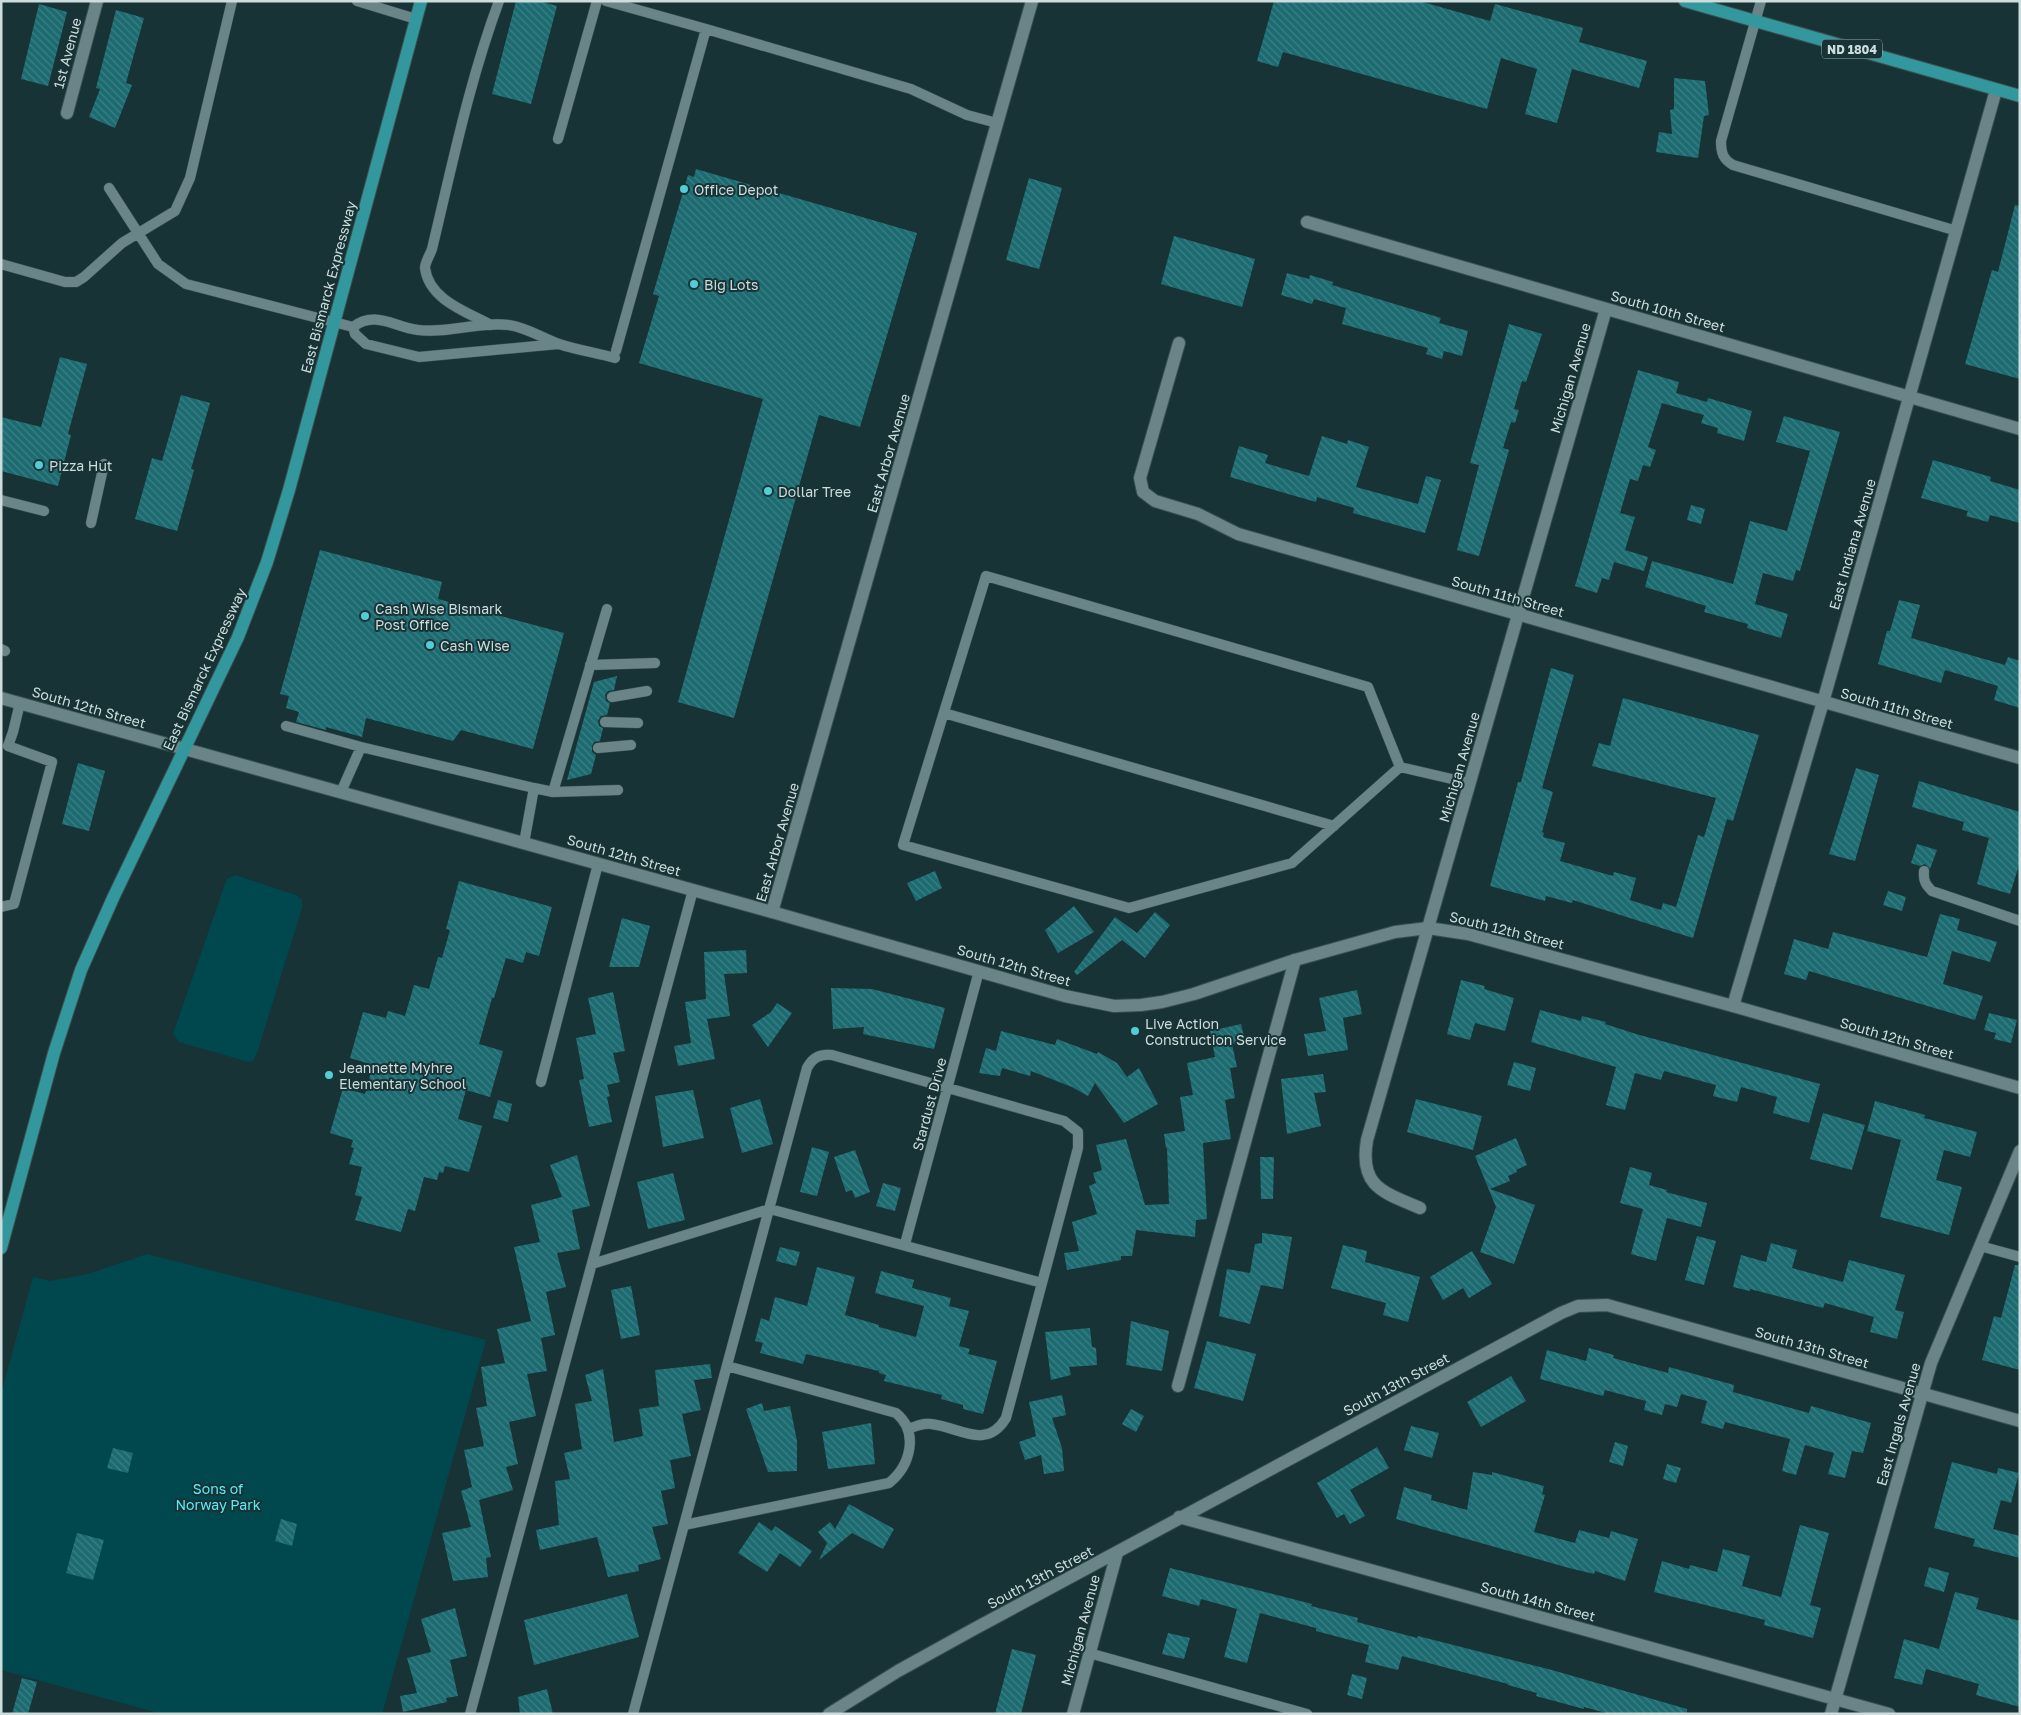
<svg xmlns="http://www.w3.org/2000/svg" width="2021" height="1715" font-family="'Golos Text',sans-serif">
  <defs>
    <pattern id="building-back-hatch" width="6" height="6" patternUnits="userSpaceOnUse" patternTransform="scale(1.25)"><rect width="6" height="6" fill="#1c6b71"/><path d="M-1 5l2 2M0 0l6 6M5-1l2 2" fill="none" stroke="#3c8085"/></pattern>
  </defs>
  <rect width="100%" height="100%" fill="#183335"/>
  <!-- park -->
  <path fill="#00484d" d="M235,875L296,895L302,900V908L257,1053L253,1061L249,1062L179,1042L173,1034L225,884L227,879Z
    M147,1254L486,1340L382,1714H162L1,1670V1394L33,1277L50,1281L88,1274Z"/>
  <!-- building -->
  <path fill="url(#building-back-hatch)" d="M516,1H539L557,6L531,104L492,94Z
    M1274,1H1419L1490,21L1495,4L1583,28L1579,42L1647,61L1639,88L1572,69L1557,123L1525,114L1537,69L1501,58L1487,109L1283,52L1278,67L1257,61Z
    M39,4L67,12L48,86L21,79Z
    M116,10L144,18L126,83L132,85L115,128L89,117L100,89L96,88Z
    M1674,78L1705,81L1709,115L1704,116L1698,158L1656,152L1659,132L1672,134L1670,110L1674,109Z
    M696,169L917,233L860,427L819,415L734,718L678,702L763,399L639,363L659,296L653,294L688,175L694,177Z
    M1029,178L1062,188L1039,269L1006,260Z
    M2015,205L2020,206V379L1965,364L1992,270L1998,272Z
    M1174,236L1255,259L1242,307L1161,284Z
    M1287,273L1309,279L1310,275L1333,282L1332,285L1441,318L1439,323L1468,331L1462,356L1444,351L1442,359L1426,354L1428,348L1342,324L1346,308L1314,299L1312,304L1281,295Z
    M1509,324L1542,334L1526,382L1522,381L1514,409L1519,410L1515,423L1511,422L1503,448L1509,450L1479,556L1457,550L1479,465L1470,463Z
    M60,357L87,364L68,434L71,435L58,486L1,471V417L41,427Z
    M1638,370L1679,382L1676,393L1707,402L1708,398L1752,411L1744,441L1717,433L1718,428L1701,423L1704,415L1662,403L1648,447L1656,450L1650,467L1643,465L1638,481L1630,479L1620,513L1635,517L1625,550L1648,557L1644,571L1614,562L1609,580L1602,578L1597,593L1575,586Z
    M181,395L210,403L191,469L194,470L177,531L135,519L152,458L162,461Z
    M1784,416L1840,432L1800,571L1796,570L1793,581L1763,573L1755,604L1788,614L1781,638L1747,628L1748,624L1704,612L1706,606L1645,587L1652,561L1733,584L1750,521L1787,531L1810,451L1776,442Z
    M1322,436L1347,444L1348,440L1369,447L1356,487L1418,504L1426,476L1441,480L1425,533L1353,513L1354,508L1317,497L1316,502L1230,477L1239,446L1268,455L1265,463L1309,476Z
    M1933,460L1991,477L1990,481L2020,490V523L1990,515L1988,522L1966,516L1968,511L1921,498Z
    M1691,505L1705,509L1701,524L1687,520Z
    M320,550L442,582L438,599L564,633L533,749L461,730L453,741L366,718L362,737L326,727V730L296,722L299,712L286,708L289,696L280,694Z
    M1899,600L1920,605L1911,638L2005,665L2008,657L2020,661V708L1994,700L1998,686L1945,670L1941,683L1878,664L1887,631H1890Z
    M1551,668L1574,675L1542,788L1553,792L1542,832L1544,833L1543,837L1565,843L1560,861L1613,876L1614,872L1636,878L1630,900L1661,910L1663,903L1676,907L1698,835L1704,837L1716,798L1592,766L1599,743L1610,746L1623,698L1759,735L1733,821L1727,819L1693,938L1573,900L1572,903L1546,896L1545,901L1490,886L1518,782H1521Z
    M617,676L614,690L608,691L605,695L606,701L610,703L607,715L601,716L598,721L599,726L603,728L600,741L594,742L592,746V752L596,755L591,774L567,780L594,682Z
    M78,763L105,771L89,831L62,824Z
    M1856,768L1879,775L1855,861L1829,854Z
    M1919,781L2020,812V862L2010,894L1977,884L1989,838L1962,830L1964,822L1912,807Z
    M1917,844L1937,850L1930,869L1925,864L1920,866L1911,863Z
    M935,871L942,888L916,901L907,883Z
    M459,881L552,907L539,956L526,952L523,963L506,958L494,998H492L479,1044L503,1051L490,1097L466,1090L458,1119L482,1126L469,1172L445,1166L443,1173L439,1172L437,1180L424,1177L415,1211L408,1209L401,1232L355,1220L362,1197L355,1195L362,1167L349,1164L354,1148L351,1147L353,1140L330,1133L343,1088L365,1094L373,1065L350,1058L363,1012L386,1018L388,1011L405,1016L414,985L429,989L438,957L442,958L450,930L446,929Z
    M1888,891L1906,897L1902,911L1883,905Z
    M1074,906L1094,932L1058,953L1045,930Z
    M1155,912L1170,925L1145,958L1122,940L1077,975L1074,972L1115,917L1137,933Z
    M1940,914L1960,919L1957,930L1997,942L1990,962L1952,951L1943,984L1983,996L1975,1020L1809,971L1806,980L1784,974L1794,939L1828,949L1833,932L1927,957Z
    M622,918L650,926L639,967H609Z
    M746,950L747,973L724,974L730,1016L707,1019L715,1059L678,1066L674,1046L691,1043L685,1002L706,999L704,952Z
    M1461,980L1485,986L1484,989L1514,998L1505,1031L1475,1023L1470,1040L1447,1034Z
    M831,988L872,989L945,1008L934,1049L863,1034L864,1027L833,1029Z
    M1357,990L1362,1014L1343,1018L1348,1050L1308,1056L1304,1034L1326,1031L1319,998Z
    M613,992L625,1051L613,1053L620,1082L607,1085L610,1096L607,1097L612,1122L589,1127L579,1080L584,1079L576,1038L596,1034L588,998Z
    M777,1003L792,1013L768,1047L752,1025L771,1012Z
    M1540,1010L1581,1021L1582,1016L1606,1022L1605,1024L1636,1034L1820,1084L1809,1123L1773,1113L1777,1097L1741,1087L1737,1102L1713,1096L1716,1085L1664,1071L1661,1080L1635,1073L1625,1110L1606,1105L1616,1067L1531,1042Z
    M1989,1013L2017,1020L2011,1043L1994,1039L1996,1033L1984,1030Z
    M1241,1024L1245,1041L1232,1044L1237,1067L1230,1068L1235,1098L1225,1100L1231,1139L1203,1143L1207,1219L1196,1220L1195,1237L1136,1230L1132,1256H1121V1260L1067,1270L1064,1253L1079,1251L1072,1222L1097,1214L1089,1186L1096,1183L1093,1173L1102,1170L1096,1145L1126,1139L1145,1205L1169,1204L1167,1148H1166L1164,1134L1185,1131L1180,1097L1193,1095L1187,1063L1215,1057L1210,1031Z
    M1001,1031L1055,1045L1057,1039L1097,1054L1098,1052L1117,1063L1127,1077L1139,1068L1158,1104L1124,1123L1095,1083L1088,1096L1072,1087L1031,1071L1030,1076L1002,1068L1000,1076L979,1073L986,1048L996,1051Z
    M1514,1062L1536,1068L1530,1091L1507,1085Z
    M1323,1074L1326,1092L1314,1093L1321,1126L1287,1134L1281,1079Z
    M693,1090L704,1138L663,1147L655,1096Z
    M760,1099L773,1144L742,1153L730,1108Z
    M1416,1099L1482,1116L1473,1150L1407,1132Z
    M498,1100L512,1104L508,1122L493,1118Z
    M1875,1101L1925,1115L1924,1118L1977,1132L1970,1157L1944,1150L1936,1180L1962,1187L1949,1235L1880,1217L1901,1140L1867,1131Z
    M1823,1113L1865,1125L1852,1170L1810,1159Z
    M1516,1138L1527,1165L1516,1170L1517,1172L1508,1176L1510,1181L1490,1189L1535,1205L1514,1264L1480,1252L1496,1207L1475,1156Z
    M812,1147L829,1152L817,1196L800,1192Z
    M855,1150L870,1192L855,1198L852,1190L846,1192L834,1157Z
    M577,1155L590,1206L572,1210L580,1249L557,1253L566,1287L546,1292L555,1335L541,1338L547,1371L527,1374L536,1416L509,1422L518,1464L506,1467L513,1490L479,1500L491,1557L486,1558L488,1577L453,1581L442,1533L471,1527L461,1491L472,1487L464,1450L484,1446L476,1408L487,1406L481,1367L505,1363L497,1329L531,1321L514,1247L540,1242L531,1205L562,1197L550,1165Z
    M1260,1157H1274L1273,1199H1261Z
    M1630,1167L1652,1173L1649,1185L1667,1190L1666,1192L1707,1203L1701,1227L1667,1218L1656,1261L1631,1254L1643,1209L1620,1203Z
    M673,1173L685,1220L648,1229L637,1182Z
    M883,1183L901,1188L895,1211L876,1206Z
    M1262,1233L1292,1237L1283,1289L1261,1285L1250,1324L1219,1316L1227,1269L1250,1273L1255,1244L1262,1243Z
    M1697,1236L1716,1241L1704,1285L1685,1280Z
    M1771,1243L1797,1250L1792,1268L1843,1282L1849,1260L1905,1275L1895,1310L1904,1312L1897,1339L1870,1332L1874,1317L1825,1303L1823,1308L1750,1289V1291L1733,1287L1741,1255L1766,1262Z
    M1343,1245L1367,1251L1365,1262L1420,1277L1408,1322L1383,1315L1386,1303L1331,1288Z
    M780,1247L800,1252L796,1266L776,1261Z
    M1472,1251L1492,1284L1469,1298L1463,1288L1443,1300L1430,1277Z
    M2015,1265H2020V1370L1982,1360L1994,1316L2001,1318Z
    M817,1267L855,1277L845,1315L879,1325V1327L916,1337L924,1306L875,1293L881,1271L914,1280L912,1288L951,1298L949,1306L969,1311L959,1346L970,1349L968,1354L997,1361L983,1414L963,1409V1405L941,1399L942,1395L884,1381L886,1375L879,1373V1371L806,1354L803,1364L760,1353L763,1343L755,1341L761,1318L769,1321L775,1297L807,1306Z
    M631,1286L640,1335L621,1339L611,1290Z
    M1131,1321L1169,1331L1162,1371L1126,1365Z
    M1090,1328L1092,1347L1096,1348L1097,1365L1069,1367L1071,1375L1051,1380L1045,1332Z
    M1207,1341L1256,1354L1243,1401L1194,1388Z
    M1589,1348L1614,1355L1613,1358L1668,1373L1669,1367L1734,1385L1733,1392L1809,1413L1811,1406L1871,1423L1863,1453L1852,1451L1845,1478L1828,1474L1834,1453L1805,1445L1796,1475L1782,1471L1790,1439L1725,1422L1723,1429L1701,1423L1707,1401L1681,1394L1677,1407L1665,1404L1662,1415L1644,1410L1646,1401L1605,1390L1603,1396L1540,1379L1547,1350L1586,1361Z
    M710,1364L712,1378L694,1380L701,1410L682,1414L691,1456L670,1460L675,1488L661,1491L668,1524L652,1527L661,1559L638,1565L639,1571L608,1577L597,1537L540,1550L536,1530L559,1525L555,1481L570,1479L564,1453L582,1449L575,1404L592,1401L585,1375L603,1369L614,1442L643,1436L639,1409L659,1406L655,1370Z
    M1511,1376L1526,1401L1481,1427L1467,1402Z
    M1062,1395L1066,1415L1052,1418L1062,1448L1064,1471L1044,1474L1041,1455L1025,1460L1019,1442L1036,1436L1029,1402Z
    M762,1403L764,1411L790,1406L797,1441V1471L768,1472L746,1409Z
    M1131,1409L1144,1416L1136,1432L1122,1424Z
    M871,1423L875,1464L828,1469L822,1432Z
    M1411,1426L1439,1433L1432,1458L1404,1450Z
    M1615,1442L1628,1446L1623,1466L1609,1462Z
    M1377,1447L1389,1468L1350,1490L1365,1516L1350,1524L1344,1514L1337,1518L1317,1483Z
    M113,1448L133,1453L128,1473L107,1468Z
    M1952,1462L1997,1474L1998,1468L2019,1473L2011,1503L2001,1500L1993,1529L2020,1536V1558L1973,1546L1975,1539L1934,1528Z
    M1667,1464L1681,1468L1676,1483L1663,1479Z
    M1473,1472L1492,1475V1472L1544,1486L1542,1494L1545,1495L1534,1532L1575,1543L1579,1530L1609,1538L1611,1531L1638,1539L1625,1581L1595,1571L1594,1574L1569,1568L1396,1519L1404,1487L1432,1495L1431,1500L1467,1510Z
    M849,1504L894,1529L883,1549L852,1533L819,1560L827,1543L818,1532L830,1522L835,1529Z
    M281,1519L297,1524L292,1546L275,1541Z
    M759,1522L772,1531L775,1526L812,1551L800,1567L780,1553L767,1572L738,1553Z
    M1800,1525L1829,1533L1810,1605L1821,1608L1813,1638L1764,1625L1765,1620L1654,1592L1662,1561L1689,1569L1690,1565L1717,1572L1723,1549L1750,1556L1742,1586L1781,1597Z
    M77,1533L104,1540L93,1580L66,1573Z
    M1929,1567L1949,1573L1944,1592L1924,1586Z
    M1170,1568L1312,1604L1311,1606L1358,1618L1357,1622L1417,1638L1418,1636L1552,1670L1687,1709V1714H1610L1584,1707V1709L1536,1696L1537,1693L1508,1685V1684L1402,1656L1398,1670L1365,1662L1369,1645L1316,1631V1628L1260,1613L1247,1663L1224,1657L1237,1609L1201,1599L1199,1606L1162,1596Z
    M1955,1592L1979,1598L1976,1609L2020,1621V1707L1976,1695L1979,1684L1926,1669L1922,1685L1894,1678L1904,1639L1939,1649Z
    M627,1594L639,1637L534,1665L524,1620Z
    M455,1608L467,1656L450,1660L458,1696L446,1698L447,1702L403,1712L400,1696L417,1693L407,1658L431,1652L421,1619Z
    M1168,1633L1190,1638L1184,1659L1162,1654Z
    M1012,1649L1036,1655L1021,1714H995Z
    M1352,1674L1367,1678L1362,1699L1347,1695Z
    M22,1678L37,1682L28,1714H12Z
    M547,1689L553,1714H520L518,1697Z"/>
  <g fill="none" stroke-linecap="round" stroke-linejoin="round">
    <!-- lane casing -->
    <g stroke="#3a5052" stroke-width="11">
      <path id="lane" d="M357,1L416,19
        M606,1L706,29
        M1761,1L1721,141C1721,153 1723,159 1733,165L1957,231
        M558,139L597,1
        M109,188L158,264L186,284L353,327
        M1,264L65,282H76L84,277L122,243L175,211L190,178L232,1
        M491,325C467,312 429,300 425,268C425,262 430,255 432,249C452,166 469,82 499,1
        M353,327C375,310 394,327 418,330C448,334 479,321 509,325C528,328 542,338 559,344C577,350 597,353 615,358
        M353,327L355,334L366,344L419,357L558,344
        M616,351L706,29L911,89L967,115L997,123
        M1,500L44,511
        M91,523L104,464
        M607,609L553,792L618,790
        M1,649L5,651
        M590,665L655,663
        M612,697L647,691
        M944,713L1334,826
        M605,722L638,723
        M286,726L361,747
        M598,748L631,745
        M1400,767L1292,863L1129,908L903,845L986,576L1368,687L1400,767L1469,783
        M341,792L361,747L534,788
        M524,843L534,788L553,792
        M1924,871C1923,881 1926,885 1932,891L2020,921
        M1,907L14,904L52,762L8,746L13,732L20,703
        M541,1082L598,864
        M905,1244L979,971
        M1980,1246L2020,1257
        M592,1264L770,1209L1042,1283
        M684,1525L807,1068C813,1057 820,1054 832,1055L1064,1121L1078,1132V1148L1006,1418C986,1451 960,1427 931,1424C923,1423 916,1426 908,1429
        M1089,1653L1307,1714
        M470,1714L693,890
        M633,1714L684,1525L889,1483C911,1465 919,1432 896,1413L727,1366"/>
    </g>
    <!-- street casing -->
    <g stroke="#3a5052" stroke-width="14">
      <path id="street" d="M67,113L97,1
        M1307,222L2020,429
        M1179,343L1140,478L1143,492L1155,501L1198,514L1238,534L2020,758
        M772,912L1032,1
        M1733,1006L1823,702L1996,90
        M1420,1208C1383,1192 1359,1187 1367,1140L1606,309
        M1178,1386L1295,960
        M1179,1517L1889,1714
        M829,1714L898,1671L974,1629L1561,1313L1578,1306L1607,1305L2020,1421
        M1073,1714L1117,1553
        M1831,1714L1931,1363L2020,1151"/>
    </g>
    <!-- secondary casing -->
    <g stroke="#3a5052" stroke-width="14">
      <path id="secondary" d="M1,698L772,912L1065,996L1114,1006L1141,1005L1162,1002L1194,994L1295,960L1395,932L1428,928L1468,934L1733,1006L2020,1088"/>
    </g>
    <!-- primary casing -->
    <g stroke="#3a5052" stroke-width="14">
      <path id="primary" d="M1685,1L2020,96
        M1,1248L54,1053L81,970L113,898L238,637L267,562L289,490L421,1"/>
    </g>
    <!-- lane -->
    <use href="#lane" stroke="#698588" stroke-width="10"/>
    <!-- street -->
    <use href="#street" stroke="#698588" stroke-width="12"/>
    <!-- secondary -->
    <use href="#secondary" stroke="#698588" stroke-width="12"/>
    <!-- primary -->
    <use href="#primary" stroke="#33989e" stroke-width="12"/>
  </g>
  <!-- markers -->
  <g fill="#52ccd5" stroke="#183335" stroke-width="2">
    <circle cx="684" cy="189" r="5"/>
    <circle cx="694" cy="284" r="5"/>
    <circle cx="39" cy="465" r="5"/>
    <circle cx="768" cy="491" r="5"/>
    <circle cx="365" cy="616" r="5"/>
    <circle cx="430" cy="645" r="5"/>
    <circle cx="1135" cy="1031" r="5"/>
    <circle cx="329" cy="1075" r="5"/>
  </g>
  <g text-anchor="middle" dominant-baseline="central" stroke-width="4" stroke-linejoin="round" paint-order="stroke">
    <!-- shield labels -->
    <rect fill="#183335" stroke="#97a9ab" stroke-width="1" x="1822" y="39.5" width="60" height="19" rx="4"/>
    <g font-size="12" font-weight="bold" fill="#cddcdd">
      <text x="1852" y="49">ND 1804</text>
    </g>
    <!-- street labels -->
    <g font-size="14" fill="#cddcdd" stroke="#183335">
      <text transform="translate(67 53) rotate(-75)">1st Avenue</text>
      <text transform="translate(328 287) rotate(-75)">East Bismarck Expressway</text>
      <text transform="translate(1668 311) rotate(16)">South 10th Street</text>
      <text transform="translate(1570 378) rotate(-74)">Michigan Avenue</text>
      <text transform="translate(888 453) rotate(-74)">East Arbor Avenue</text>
      <text transform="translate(1852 544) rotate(-74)">East Indiana Avenue</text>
      <text transform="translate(1508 596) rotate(16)">South 11th Street</text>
      <text transform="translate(204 669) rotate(-65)">East Bismarck Expressway</text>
      <text transform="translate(89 707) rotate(16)">South 12th Street</text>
      <text transform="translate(1897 708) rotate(16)">South 11th Street</text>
      <text transform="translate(1459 767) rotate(-74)">Michigan Avenue</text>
      <text transform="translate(777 842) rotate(-74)">East Arbor Avenue</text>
      <text transform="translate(624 855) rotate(16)">South 12th Street</text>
      <text transform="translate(1507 930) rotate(14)">South 12th Street</text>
      <text transform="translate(1014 965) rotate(16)">South 12th Street</text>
      <text transform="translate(1897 1038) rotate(16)">South 12th Street</text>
      <text transform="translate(929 1104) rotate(-75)">Stardust Drive</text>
      <text transform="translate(1812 1347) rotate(16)">South 13th Street</text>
      <text transform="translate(1396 1384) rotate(-28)">South 13th Street</text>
      <text transform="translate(1898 1424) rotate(-74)">East Ingals Avenue</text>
      <text transform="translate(1040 1577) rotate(-28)">South 13th Street</text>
      <text transform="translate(1538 1601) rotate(15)">South 14th Street</text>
      <text transform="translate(1080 1630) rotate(-75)">Michigan Avenue</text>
    </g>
    <!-- poi labels -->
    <g font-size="14" fill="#cddcdd" stroke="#183335" text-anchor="start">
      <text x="694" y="189">Office Depot</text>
      <text x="704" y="284">Big Lots</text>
      <text x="49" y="465">Pizza Hut</text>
      <text x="778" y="491">Dollar Tree</text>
      <text x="375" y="608">Cash Wise Bismark<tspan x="375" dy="16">Post Office</tspan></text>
      <text x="440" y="645">Cash Wise</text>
      <text x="1145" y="1023">Live Action<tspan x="1145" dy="16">Construction Service</tspan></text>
      <text x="339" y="1067">Jeannette Myhre<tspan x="339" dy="16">Elementary School</tspan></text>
    </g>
    <!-- park labels -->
    <g font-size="14" fill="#5cebf6" stroke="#183335">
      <text x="218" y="1488">Sons of<tspan x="218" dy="16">Norway Park</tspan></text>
    </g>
  </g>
  <!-- border -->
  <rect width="2021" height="1715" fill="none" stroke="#cddcdd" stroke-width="5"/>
</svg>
